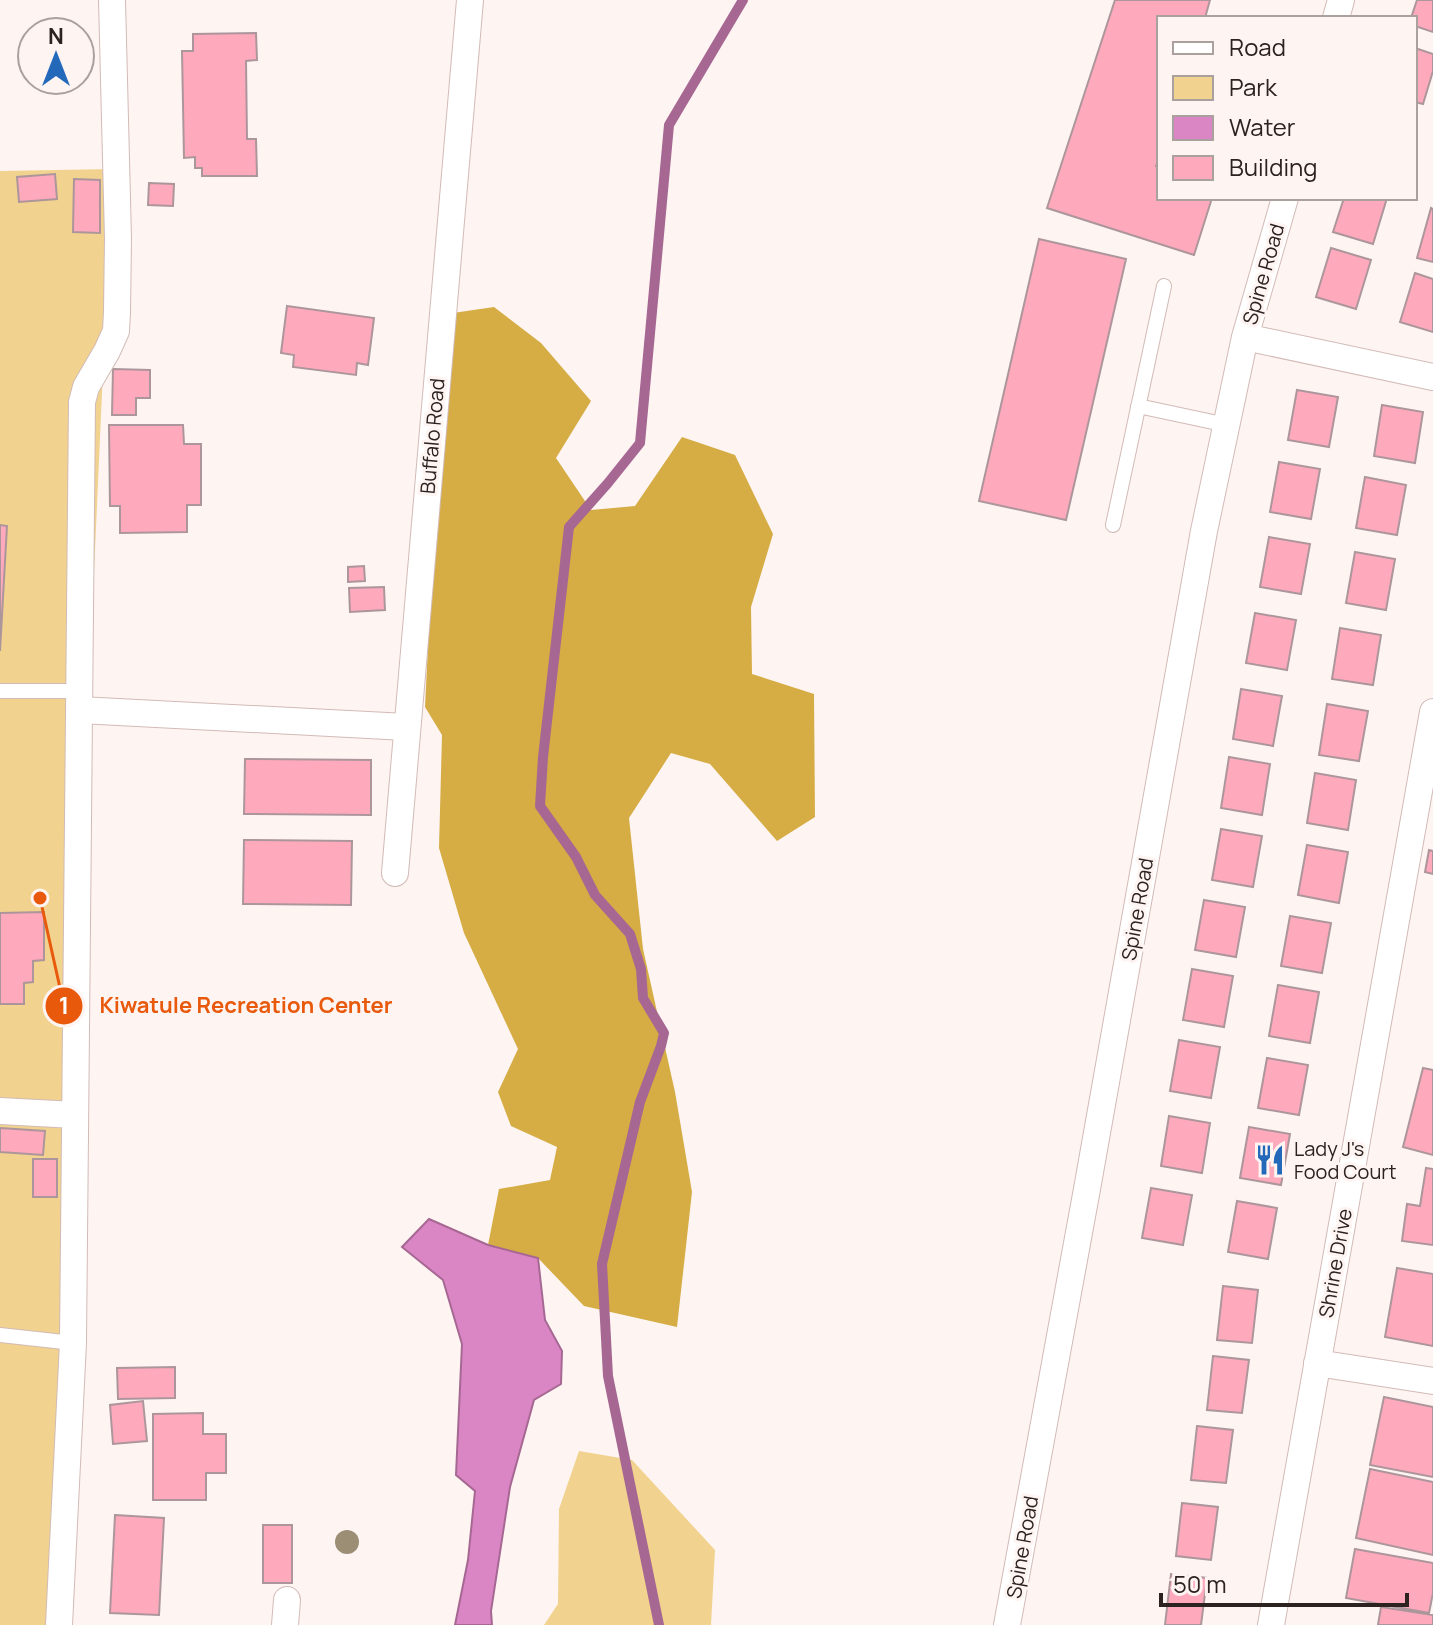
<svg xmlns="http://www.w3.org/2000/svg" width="1433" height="1625" font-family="Manrope,sans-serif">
  <rect width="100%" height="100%" fill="#fef4f2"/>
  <!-- green -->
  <path fill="#f1d28e" d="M112,169L47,1625H0V171Z
    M579,1451L632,1460L715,1550L711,1625H544L558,1604L559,1509Z"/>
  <!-- forest -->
  <path fill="#d6ac44" d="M494,307L541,343L591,401L556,458L591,510L635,506L682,437L735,455L773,534L751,607L752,674L814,694L815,817L777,841L710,764L671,753L629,818L643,949L675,1092L692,1192L677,1327L584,1306L538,1258L488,1245L499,1189L550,1180L557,1147L511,1126L498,1092L518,1049L464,933L439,848L442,735L425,707L432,565L453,313Z"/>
  <!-- water -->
  <path fill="#da86c4" stroke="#a66893" stroke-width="2" d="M429,1219L488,1245L538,1258L545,1320L562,1351L561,1384L534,1400L510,1487L491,1611L492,1625H455L468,1560L475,1491L456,1475L462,1344L443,1280L402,1247Z"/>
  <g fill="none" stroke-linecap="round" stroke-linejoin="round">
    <!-- stream -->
    <path stroke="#a66893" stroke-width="10" d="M659,1625L608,1376L602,1264L640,1102L661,1046L664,1033L643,998L641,969L630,934L595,895L576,857L540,806L543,757L569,527L608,483L640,443L669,125L743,0"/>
  </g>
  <!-- building -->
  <path fill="#ffa9bd" stroke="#ad969b" stroke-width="2" d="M1115,0H1210L1205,18H1159V157L1156,166L1159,167V198H1212L1194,255L1047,208Z
    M1417,0H1433V32L1415,26V18H1411Z
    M256,33L257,60L246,61L247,139H256L257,176H202V168H195V157L184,158L182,51H193V34Z
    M1415,48L1433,54V71L1423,104L1415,102Z
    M55,174L57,199L19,202L17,177Z
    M74,179L100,180V233L73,232Z
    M149,183L174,184L173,206L148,205Z
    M1344,198H1387L1373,244L1333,232Z
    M1431,208L1433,209V262L1417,258Z
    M1039,239L1126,259L1066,520L979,501Z
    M1331,248L1371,260L1356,309L1316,297Z
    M1415,273L1433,279V332L1400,322Z
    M287,306L374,318L368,365L357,363L356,375L293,367L294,355L281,353Z
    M113,369L150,370V398H136V415H112Z
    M1297,390L1338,397L1329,447L1288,440Z
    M1382,405L1423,412L1415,463L1374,456Z
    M109,425H183L184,444H201V505H187V532L120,533V506H110Z
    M1279,462L1320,469L1311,519L1270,512Z
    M1365,477L1406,485L1397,535L1356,528Z
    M0,525L7,526L0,651Z
    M1269,537L1310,544L1301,594L1260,587Z
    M1355,552L1395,559L1386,610L1346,603Z
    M364,566L365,581L348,582V567Z
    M384,587L385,610L350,612L349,588Z
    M1255,613L1296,620L1287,670L1246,663Z
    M1340,628L1381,635L1373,685L1332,679Z
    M1241,689L1282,696L1273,746L1233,739Z
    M1327,704L1368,711L1359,761L1319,755Z
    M1229,757L1270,764L1262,815L1221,808Z
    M245,759L371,760V815L244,814Z
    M1315,773L1356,780L1348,830L1307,823Z
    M1221,829L1262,836L1253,887L1212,880Z
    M244,840L352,841L351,905L243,904Z
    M1307,845L1348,852L1339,903L1298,895Z
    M1429,850L1433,851V874L1425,872Z
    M1204,900L1245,907L1236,957L1195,950Z
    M44,912V960L33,961V982L24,983V1004H0V913Z
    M1290,916L1331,923L1322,973L1281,966Z
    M1192,969L1233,976L1224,1027L1183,1020Z
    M1278,985L1319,992L1310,1043L1269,1036Z
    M1179,1040L1220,1047L1211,1098L1170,1091Z
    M1267,1058L1308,1065L1299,1115L1258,1108Z
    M1423,1068L1433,1070V1155L1403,1147Z
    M1169,1116L1210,1123L1202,1173L1161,1166Z
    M1249,1127L1290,1134L1281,1185L1240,1178Z
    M0,1128L45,1131L43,1155L0,1152Z
    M33,1159H57V1197H33Z
    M1426,1168L1433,1169V1245L1402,1241L1407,1204L1420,1206Z
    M1151,1188L1192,1195L1183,1245L1142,1238Z
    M1237,1201L1277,1208L1268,1259L1228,1252Z
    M1397,1268L1433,1274V1346L1385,1337Z
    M1223,1286L1258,1290L1252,1343L1217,1340Z
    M1213,1356L1249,1360L1242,1413L1207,1410Z
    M175,1367V1398L118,1399L117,1368Z
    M1384,1397L1433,1407V1477L1370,1465Z
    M143,1401L147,1441L113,1444L110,1405Z
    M203,1413V1434H226V1473H206V1500H153V1414Z
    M1197,1426L1233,1430L1226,1483L1191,1480Z
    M1370,1469L1433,1482V1555L1356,1538Z
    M1182,1503L1218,1507L1211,1560L1176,1556Z
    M115,1515L164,1518L159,1615L110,1613Z
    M263,1525H292V1583H263Z
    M1355,1549L1433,1563V1593L1429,1613L1346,1598Z
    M1171,1574L1207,1578L1201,1625H1165Z
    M1381,1607L1433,1615V1625H1378Z"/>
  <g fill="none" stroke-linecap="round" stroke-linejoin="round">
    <!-- service casing -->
    <g stroke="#d2bbb6" stroke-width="16">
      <path id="service" d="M1138,406L1227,425
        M1113,525L1164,286
        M0,691H80
        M0,1335L73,1343"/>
    </g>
    <!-- minor casing -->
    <g stroke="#d2bbb6" stroke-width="28">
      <path id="minor" d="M1336,18L1341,0
        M1245,337L1433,377
        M80,710L406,727
        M395,873L470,0
        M0,1111L75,1115
        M1317,1363L1433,1381
        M59,1625L73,1343L82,402L86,387L107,351L116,331L117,312L118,239L112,0
        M285,1625L287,1600
        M1007,1625L1087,1189L1204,531L1245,337L1285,198
        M1271,1625L1433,712"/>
    </g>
    <!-- service -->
    <use href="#service" stroke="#fff" stroke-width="14"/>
    <!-- minor -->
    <use href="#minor" stroke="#fff" stroke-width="26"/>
  </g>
  <!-- trees -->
  <circle fill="#9c8e75" cx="347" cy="1542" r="12"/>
  <!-- icons -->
  <defs>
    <g id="restaurant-bare" transform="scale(2.4)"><path d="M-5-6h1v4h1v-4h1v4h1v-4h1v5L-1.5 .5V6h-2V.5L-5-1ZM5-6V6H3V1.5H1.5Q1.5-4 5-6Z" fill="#2468b9" stroke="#fef4f2" stroke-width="2.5" paint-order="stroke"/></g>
  </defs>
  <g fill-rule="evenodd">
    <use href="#restaurant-bare" x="1270" y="1160"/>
  </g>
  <g text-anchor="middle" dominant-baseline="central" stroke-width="6" stroke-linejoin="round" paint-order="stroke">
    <!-- street labels -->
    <g font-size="20" fill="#2c2321" stroke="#fef4f2">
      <text transform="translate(1263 274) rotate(-74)">Spine Road</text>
      <text transform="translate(432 436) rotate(-85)">Buffalo Road</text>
      <text transform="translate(1137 909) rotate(-80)">Spine Road</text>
      <text transform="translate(1335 1263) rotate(-80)">Shrine Drive</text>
      <text transform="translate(1022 1547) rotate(-80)">Spine Road</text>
    </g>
    <!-- poi labels -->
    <g font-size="20" fill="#2c2321" stroke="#fef4f2" text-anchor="start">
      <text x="1294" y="1148">Lady J's<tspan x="1294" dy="23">Food Court</tspan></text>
    </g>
  </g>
  <!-- callouts -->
  <path fill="none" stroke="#e8590c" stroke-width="3" d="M40 898L64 1006"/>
  <g fill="#e8590c" stroke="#fef4f2" stroke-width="3">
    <circle cx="40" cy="898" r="8"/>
    <circle cx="64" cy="1006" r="20"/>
  </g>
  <g font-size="24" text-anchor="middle" font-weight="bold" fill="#fff">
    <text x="64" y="1014">1</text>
  </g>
  <g font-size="22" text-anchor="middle" font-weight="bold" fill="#e8590c" stroke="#fef4f2" stroke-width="6" stroke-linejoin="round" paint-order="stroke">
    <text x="246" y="1013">Kiwatule Recreation Center</text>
  </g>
  <!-- legend -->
  <rect x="1157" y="16" width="260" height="184" fill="#fef4f2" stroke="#aaa09e" stroke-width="2"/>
  <rect x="1173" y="42" width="40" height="12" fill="#ffffff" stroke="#aaa09e" stroke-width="2"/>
  <text x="1229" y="56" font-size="24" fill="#2c2321">Road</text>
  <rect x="1173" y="76" width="40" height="24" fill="#f1d28e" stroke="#aaa09e" stroke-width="2"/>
  <text x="1229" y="96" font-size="24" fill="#2c2321">Park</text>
  <rect x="1173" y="116" width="40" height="24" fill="#da86c4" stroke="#aaa09e" stroke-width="2"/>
  <text x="1229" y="136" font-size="24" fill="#2c2321">Water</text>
  <rect x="1173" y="156" width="40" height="24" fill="#ffa9bd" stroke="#aaa09e" stroke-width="2"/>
  <text x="1229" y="176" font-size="24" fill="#2c2321">Building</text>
  <!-- north arrow -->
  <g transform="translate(56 56)"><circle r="38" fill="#fef4f2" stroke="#aaa09e" stroke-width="2"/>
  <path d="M0-6L14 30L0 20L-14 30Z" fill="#2468b9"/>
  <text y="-12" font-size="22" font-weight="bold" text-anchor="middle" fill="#2c2321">N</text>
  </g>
  <!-- scale -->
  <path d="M1161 1593v12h246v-12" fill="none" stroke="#2c2321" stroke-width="4"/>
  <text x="1173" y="1593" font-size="24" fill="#2c2321" stroke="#fef4f2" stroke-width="6" paint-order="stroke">50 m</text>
</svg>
